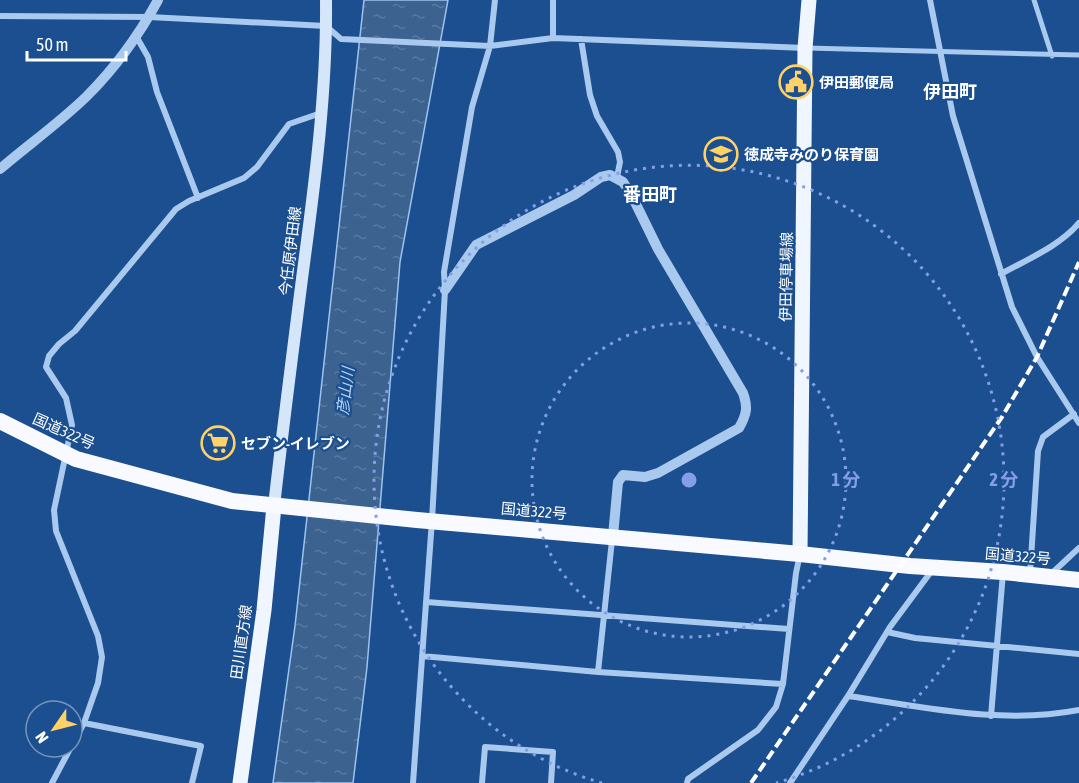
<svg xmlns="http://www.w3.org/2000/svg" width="1079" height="783" font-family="'Asap Condensed','Noto Sans JP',sans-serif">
  <defs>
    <pattern id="water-ripples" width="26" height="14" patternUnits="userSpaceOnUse" patternTransform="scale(1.5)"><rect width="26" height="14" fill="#3c6290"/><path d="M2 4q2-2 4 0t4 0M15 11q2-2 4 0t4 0" fill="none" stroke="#597aa1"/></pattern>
  </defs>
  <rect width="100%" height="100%" fill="#1b4f8f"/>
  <!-- water -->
  <path fill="url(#water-ripples)" stroke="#9cc4f0" stroke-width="1.5" d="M364,0H448L400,262L367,667L353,783H273L295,626Z"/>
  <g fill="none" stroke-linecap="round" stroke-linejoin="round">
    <!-- pedestrian -->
    <path stroke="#a9c9ee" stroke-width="5" d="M1034,0L1052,56
      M807,48L1079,55"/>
    <!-- minor -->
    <path stroke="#a9c9ee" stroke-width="6" d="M930,0L953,116L1012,307L1037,357L1079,423
      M0,16L149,17L326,26L341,39L490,46L553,38L805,48
      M136,36L148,57L157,92L198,198
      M553,38V0
      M581,39L590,95L597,116L618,152L620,162L617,177
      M1001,274C1026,260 1060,246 1079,223
      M1030,574L1038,451L1043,437L1074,414
      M1051,574L1079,548
      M426,602L789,629
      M887,632L915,638L1079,654
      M422,656L598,672L783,684
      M598,672L612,540
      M848,696C925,707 1002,725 1079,710
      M991,716L1003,573
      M84,723L98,683L102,657L98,636L56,531L54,510L72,425L66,398L46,367L49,356L59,344L75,331L176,209L189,201L244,178L257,167L289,124L321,113
      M72,745L84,723L201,746L192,783
      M52,783L71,747
      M413,783L432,520L445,290L444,272L472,107L490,46L495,0
      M482,783L485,747L553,752L551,783
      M687,783L688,779L758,730L776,707L783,684L796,573L800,554
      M790,783L848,696L890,627L933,569"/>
    <!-- tertiary -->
    <path stroke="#a9c9ee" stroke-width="10" d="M0,169C28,145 59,123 86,97C114,69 139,35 158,0
      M445,290L476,245L574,195L601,177L610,175L623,182L631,194L658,249L743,393C748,407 747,414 739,428L658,473L645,477L623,475L618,482L613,536"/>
    <!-- secondary -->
    <path stroke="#d6e6fa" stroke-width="12" d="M274,506C283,427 293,349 303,271C315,182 327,90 326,0"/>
    <!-- primary -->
    <path stroke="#f0f6ff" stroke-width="15" d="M800,554L805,48L809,0
      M240,783L264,610L274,506"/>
    <!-- trunk -->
    <path stroke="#f8faff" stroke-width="16" d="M0,421L76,459L232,501L417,520L800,554L910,566L1003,572L1079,580"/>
    <!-- rail -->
    <path stroke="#fff" stroke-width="4" stroke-dasharray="10 4.5" stroke-linecap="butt" d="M751,783L1002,417L1037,357L1079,262"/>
  </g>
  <!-- distance rings -->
  <g fill="none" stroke="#839eea" stroke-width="3" stroke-dasharray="3 6">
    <circle cx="689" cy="480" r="157"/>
    <path d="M602 783A315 315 0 1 1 776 783"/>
  </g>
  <!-- icons -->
  <defs>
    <g id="civic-ring" transform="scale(1.725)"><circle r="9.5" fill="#1b4f8f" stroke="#ffd166" stroke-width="1.5"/><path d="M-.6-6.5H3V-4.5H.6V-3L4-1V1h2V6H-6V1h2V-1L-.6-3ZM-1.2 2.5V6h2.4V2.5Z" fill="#ffd166"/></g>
    <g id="school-ring" transform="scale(1.725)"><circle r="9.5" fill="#1b4f8f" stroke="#ffd166" stroke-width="1.5"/><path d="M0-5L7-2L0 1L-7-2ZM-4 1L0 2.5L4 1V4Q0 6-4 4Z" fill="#ffd166"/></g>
    <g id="supermarket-ring" transform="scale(1.725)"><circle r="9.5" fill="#1b4f8f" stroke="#ffd166" stroke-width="1.5"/><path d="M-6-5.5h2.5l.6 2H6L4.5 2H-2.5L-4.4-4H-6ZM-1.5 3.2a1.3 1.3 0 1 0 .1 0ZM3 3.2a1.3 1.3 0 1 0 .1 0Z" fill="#ffd166"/></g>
  </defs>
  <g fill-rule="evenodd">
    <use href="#civic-ring" x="796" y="82"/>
    <use href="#school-ring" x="721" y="154"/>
    <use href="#supermarket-ring" x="218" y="443"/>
  </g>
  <g text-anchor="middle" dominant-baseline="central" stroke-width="4.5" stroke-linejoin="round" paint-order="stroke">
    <!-- poi labels -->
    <g font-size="15" font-weight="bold" fill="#fff" stroke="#1b4f8f" text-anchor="start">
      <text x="819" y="82">伊田郵便局</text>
      <text x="744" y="154">徳成寺みのり保育園</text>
      <text x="241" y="443">セブン-イレブン</text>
    </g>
    <!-- street labels -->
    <g font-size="15" fill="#fff" stroke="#1b4f8f">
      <text transform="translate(290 251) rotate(-83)">今任原伊田線</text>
      <text transform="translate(786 277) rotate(-89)">伊田停車場線</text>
      <text transform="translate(64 431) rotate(24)">国道322号</text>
      <text transform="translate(534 511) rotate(5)">国道322号</text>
      <text transform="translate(1018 556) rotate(5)">国道322号</text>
      <text transform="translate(241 642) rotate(-82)">田川直方線</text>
    </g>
    <!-- water labels -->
    <g font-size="16" font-style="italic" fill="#b5d3f5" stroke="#1b4f8f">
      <text transform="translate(345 391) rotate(-83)">彦山川</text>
    </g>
    <!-- quarter labels -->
    <g font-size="18" font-weight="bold" fill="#fff" stroke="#1b4f8f">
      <text x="950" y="91">伊田町</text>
      <text x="650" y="194">番田町</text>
    </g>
  </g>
  <circle cx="689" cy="480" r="9" fill="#839eea" stroke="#1b4f8f" stroke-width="3"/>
  <g font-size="18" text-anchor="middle" font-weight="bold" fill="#839eea" stroke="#1b4f8f" stroke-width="4.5" stroke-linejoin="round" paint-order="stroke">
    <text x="846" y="486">1 分</text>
    <text x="1004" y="486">2 分</text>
  </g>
  <!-- north arrow -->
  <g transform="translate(54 729) rotate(235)"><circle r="28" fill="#1b4f8f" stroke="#7695bc" stroke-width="1.5"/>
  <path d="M0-4.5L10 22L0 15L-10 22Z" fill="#ffd166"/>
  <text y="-9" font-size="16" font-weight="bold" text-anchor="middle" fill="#ffffff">N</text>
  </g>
  <!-- scale -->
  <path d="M27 51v9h99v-9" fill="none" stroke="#ffffff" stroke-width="3"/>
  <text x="36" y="51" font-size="18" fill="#ffffff" stroke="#1b4f8f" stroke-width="4.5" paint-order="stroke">50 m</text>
</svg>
